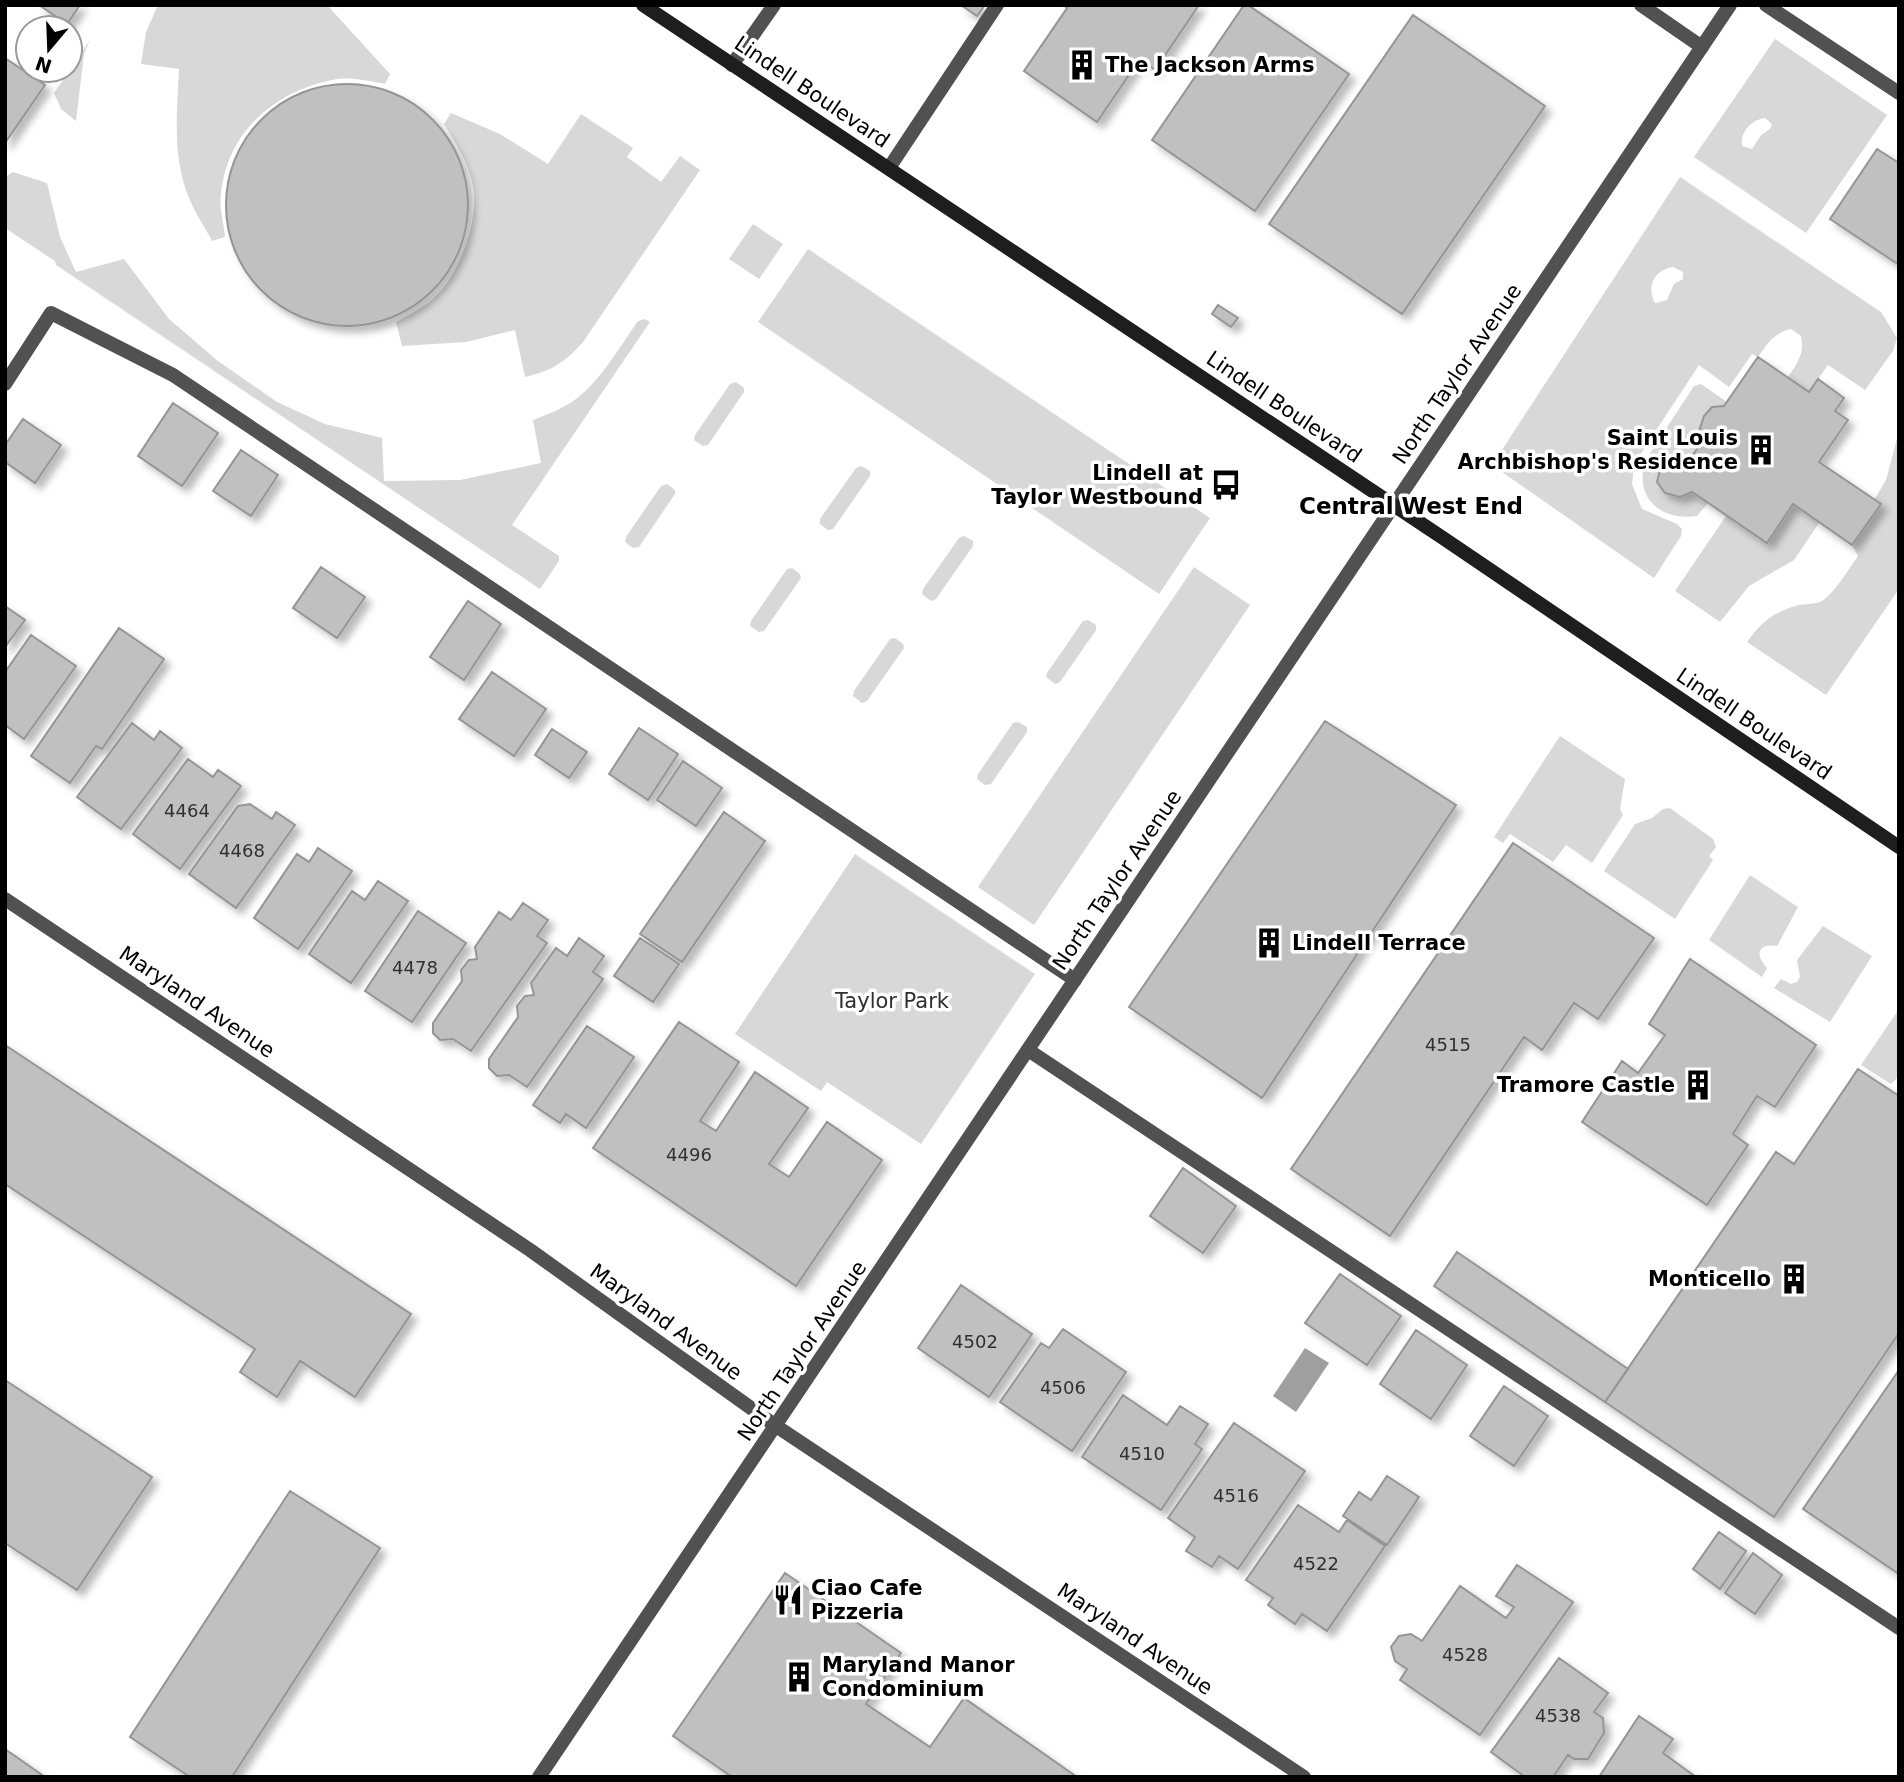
<svg xmlns="http://www.w3.org/2000/svg" width="1904" height="1782" font-family="'DejaVu Sans',sans-serif">
  <defs>
    <filter id="shadow"><feDropShadow dx="6" dy="6" stdDeviation="3.5" flood-color="#0004"/></filter>
  </defs>
  <rect width="100%" height="100%" fill="#fff"/>
  <!-- green -->
  <path fill="#d8d8d8" fill-rule="evenodd" d="M158,5H327L390,74L385,84C369,81 349,76 332,80C273,92 227,133 221,194C219,208 224,224 225,237L212,241C205,227 195,213 189,198C172,157 177,112 179,69L141,64L146,32Z
    M1775,39L1887,115L1806,233L1694,157ZM1765,118L1772,124L1770,129L1761,135L1752,149L1742,146C1740,132 1751,120 1765,118Z
    M90,40L84,54L76,121L61,109L54,93Z
    M451,113L500,134L548,164L581,114L633,148L627,157L661,182L680,156L700,170L583,342C564,363 553,370 525,377L515,330L466,342L402,346L396,322C407,316 418,310 428,303C457,282 477,227 474,192C471,167 457,145 444,124Z
    M13,172L47,183L60,237L76,272L124,259L169,319L218,361L277,402L325,424L382,438L384,481L460,480L541,463L533,420C551,413 567,407 581,395C604,375 621,345 638,321L645,319L650,322L512,525L559,556V561L540,589L56,265L55,261L5,228V177Z
    M1680,177L1881,312L1897,338L1893,351L1865,390L1828,365L1809,392L1788,377C1797,364 1805,353 1801,336L1791,329C1775,332 1767,344 1758,357L1752,354L1729,387L1699,365L1634,464L1632,484L1642,509L1677,524L1682,529L1681,536L1654,578L1492,465ZM1673,267L1683,272V279L1674,284L1667,300L1655,303C1646,286 1654,270 1673,267Z
    M753,224L783,244L759,279L729,259Z
    M808,249L1210,518L1159,594L758,322Z
    M736,382L744,388V392L708,445L703,446L694,440L695,435L730,384Z
    M1701,384L1727,402L1724,406L1712,407C1702,418 1697,427 1702,441L1689,461L1672,459L1661,466L1657,482L1665,493L1680,497L1692,492L1708,503L1697,516C1661,521 1634,499 1645,461L1694,386Z
    M1899,431V589L1826,695L1747,642C1761,622 1775,611 1799,605C1805,604 1814,604 1820,602C1833,596 1850,567 1858,556L1852,545L1880,505L1874,500L1886,480Z
    M861,466L870,471V476L833,529L828,530L820,524V519L856,468Z
    M667,484L675,490V494L639,547L633,548L625,542L626,537L661,486Z
    M1793,504L1819,523L1794,560L1749,586L1720,622L1675,591L1726,516L1766,543Z
    M964,536L973,541V546L936,599L931,601L922,594L923,589L959,538Z
    M1194,567L1250,605L1034,925L978,887Z
    M792,568L800,574L801,578L764,631L759,632L750,626L751,621L787,569Z
    M1088,620L1096,625V630L1060,682L1055,684L1046,677L1047,673L1083,621Z
    M895,638L903,644L904,648L867,701L862,703L853,696L854,691L890,639Z
    M1018,722L1027,727V732L991,784L985,785L977,779L978,774L1013,723Z
    M1560,736L1625,779L1620,809L1623,815L1592,863L1566,845L1553,862L1510,834L1503,843L1494,837Z
    M1670,808L1713,839L1716,847L1709,856L1713,860L1675,919L1604,871L1635,824L1652,818L1663,809Z
    M855,854L1035,974L921,1144L827,1082L821,1091L735,1034Z
    M1750,875L1798,907L1777,946C1757,943 1755,955 1767,968L1762,977L1709,940Z
    M1823,926L1872,956L1830,1022L1774,988L1781,979L1791,984L1797,982L1800,977L1797,960Z
    M1899,1009V1076L1891,1084L1861,1065Z"/>
  <!-- water -->
  <path fill="#9f9f9f" d="M1305,1348L1329,1363L1296,1412L1273,1396Z"/>
  <!-- building -->
  <path fill="#c0c0c0" stroke="#959595" stroke-width="2" filter="url(#shadow)" d="M39,5H80L67,24Z
    M961,5H985L977,16Z
    M1064,5H1199L1155,70L1140,59L1097,122L1024,71L1067,8Z
    M1244,5H1248L1349,74L1255,211L1152,140Z
    M1413,15L1545,106L1402,314L1269,224Z
    M5,58L45,85L5,143Z
    M226 205a121 121 0 1 1 242 0a121 121 0 1 1-242 0Z
    M1877,149L1899,163V265L1830,219Z
    M1218,305L1238,318L1231,327L1212,314Z
    M1758,357L1809,392L1818,379L1844,398L1835,411L1848,420L1819,462L1881,504L1852,545L1793,504L1767,543L1692,492L1680,497L1665,493L1657,482L1661,466L1672,459L1689,461L1702,441L1699,431L1704,416L1712,407L1724,406Z
    M173,403L218,433L182,486L138,456Z
    M23,419L61,445L35,483L5,462V445Z
    M241,450L278,475L251,516L213,491Z
    M321,567L365,597L337,638L293,608Z
    M468,601L501,624L464,680L430,657Z
    M5,606L25,620L5,647Z
    M119,628L164,659L102,749L96,746L70,783L31,756Z
    M31,635L76,666L24,739L5,725V672Z
    M492,672L546,709L514,756L459,719Z
    M1325,721L1456,805L1262,1098L1129,1007Z
    M132,723L154,740L160,731L182,748L121,829L77,797Z
    M639,728L678,754L648,800L609,774Z
    M552,729L587,752L569,778L535,755Z
    M188,759L213,777L218,770L241,786L180,869L133,834Z
    M683,761L722,788L696,826L657,800Z
    M250,804L272,819L276,812L295,825L236,908L189,874L238,806Z
    M724,812L765,841L682,962L640,934Z
    M1513,843L1654,938L1598,1019L1574,1003L1542,1050L1524,1037L1390,1236L1291,1169Z
    M318,848L352,871L298,949L254,918L297,854L309,862Z
    M378,881L408,901L351,983L309,954L352,891L365,900Z
    M523,903L548,920L537,936L547,943L471,1051L453,1039L440,1040L433,1033V1023L462,981L461,970L469,960L477,959L475,947L499,912L511,920Z
    M418,911L466,943L412,1022L365,991Z
    M579,938L604,956L593,972L603,979L527,1087L509,1075L497,1076L489,1068V1059L518,1017L517,1006L525,996L534,995L531,983L556,948L567,956Z
    M640,938L679,964L653,1002L614,976Z
    M1690,959L1816,1045L1775,1107L1757,1096L1733,1134L1748,1145L1707,1205L1582,1122L1622,1061L1638,1073L1665,1035L1649,1024Z
    M679,1022L739,1062L700,1121L716,1131L755,1072L808,1108L769,1164L789,1177L827,1122L882,1160L796,1286L593,1148Z
    M587,1026L634,1057L586,1128L566,1114L560,1123L533,1105Z
    M5,1045L411,1314L355,1397L300,1361L277,1397L240,1372L255,1349L5,1184Z
    M1858,1069L1899,1096V1333L1774,1517L1605,1402L1776,1152L1794,1164Z
    M1183,1168L1236,1206L1203,1253L1150,1216Z
    M1457,1252L1628,1369L1605,1402L1434,1286Z
    M1340,1274L1401,1316L1367,1365L1305,1323Z
    M961,1285L1032,1334L989,1397L918,1348Z
    M1063,1329L1126,1372L1072,1451L1000,1402L1041,1343L1049,1348Z
    M1416,1330L1467,1365L1431,1419L1380,1384Z
    M1899,1370V1574L1803,1509Z
    M5,1380L152,1477L77,1590L5,1543Z
    M1504,1386L1548,1416L1514,1466L1470,1436Z
    M1123,1395L1167,1425L1180,1406L1208,1424L1195,1444L1202,1449L1161,1510L1082,1457Z
    M1234,1423L1305,1471L1238,1569L1219,1556L1212,1567L1186,1551L1195,1537L1168,1518Z
    M1387,1476L1419,1497L1387,1545L1343,1516L1359,1492L1371,1500Z
    M290,1491L380,1548L232,1777H190L130,1737Z
    M1298,1505L1339,1532L1347,1520L1385,1546L1327,1631L1302,1614L1295,1624L1268,1605L1273,1598L1246,1580Z
    M1719,1532L1746,1551L1720,1589L1693,1569Z
    M1753,1553L1782,1575L1755,1614L1725,1593Z
    M1517,1565L1573,1602L1480,1735L1400,1680L1407,1669L1395,1661L1391,1647L1399,1636L1411,1634L1422,1641L1460,1586L1506,1618L1514,1607L1496,1596Z
    M785,1573L901,1653L866,1704L930,1747L964,1698L1077,1777H732L673,1736Z
    M1559,1658L1608,1693L1594,1712L1603,1718L1604,1733L1588,1759H1574L1568,1755L1553,1777H1525L1491,1752Z
    M1639,1716L1673,1739L1663,1753L1696,1777H1599Z
    M5,1749L45,1777H5Z"/>
  <g fill="none" stroke-linecap="round" stroke-linejoin="round">
    <!-- service -->
    <path stroke="#515151" stroke-width="14" d="M1641,5L1702,47
      M1766,5L1899,93
      M732,65L774,5
      M889,168L997,5
      M5,384L51,313L173,375L1075,980
      M1028,1050L1899,1628"/>
    <!-- minor -->
    <path stroke="#515151" stroke-width="14" d="M5,899L530,1250L776,1426L1304,1777"/>
    <!-- tertiary -->
    <path stroke="#515151" stroke-width="14" d="M539,1777L1730,5"/>
    <!-- secondary -->
    <path stroke="#1e1e1e" stroke-width="14" d="M643,5L1443,538L1899,847"/>
  </g>
  <!-- icons -->
  <defs>
    <g id="building-bare" transform="scale(2.415)"><path d="M-4-6H4V6H1V3H-1V6H-4ZM-2.5-4.3h1.7v1.8h-1.7ZM.8-4.3h1.7v1.8H.8ZM-2.5-1h1.7V.8h-1.7ZM.8-1h1.7V.8H.8Z" fill="#000" stroke="#fff" stroke-width="2.5" paint-order="stroke"/></g>
    <g id="bus-bare" transform="scale(2.415)"><path d="M-5-6H5V4H4V6H2V4H-2V6H-4V4H-5ZM-3.5-4V0h7V-4ZM-3.5 1.2v1.5H-2V1.2ZM2 1.2v1.5H3.5V1.2Z" fill="#000" stroke="#fff" stroke-width="2.5" paint-order="stroke"/></g>
    <g id="restaurant-bare" transform="scale(2.415)"><path d="M-5-6h1v4h1v-4h1v4h1v-4h1v5L-1.5 .5V6h-2V.5L-5-1ZM5-6V6H3V1.5H1.5Q1.5-4 5-6Z" fill="#000" stroke="#fff" stroke-width="2.5" paint-order="stroke"/></g>
  </defs>
  <g fill-rule="evenodd">
    <use href="#building-bare" x="1082" y="65"/>
    <use href="#building-bare" x="1761" y="450"/>
    <use href="#bus-bare" x="1226" y="485"/>
    <use href="#building-bare" x="1269" y="943"/>
    <use href="#building-bare" x="1698" y="1085"/>
    <use href="#building-bare" x="1794" y="1279"/>
    <use href="#restaurant-bare" x="788" y="1600"/>
    <use href="#building-bare" x="799" y="1677"/>
  </g>
  <g text-anchor="middle" dominant-baseline="central" stroke-width="7" stroke-linejoin="round" paint-order="stroke">
    <!-- number labels -->
    <g font-size="18" fill="#303030">
      <text x="187" y="810">4464</text>
      <text x="242" y="850">4468</text>
      <text x="415" y="967">4478</text>
      <text x="1448" y="1044">4515</text>
      <text x="689" y="1154">4496</text>
      <text x="975" y="1341">4502</text>
      <text x="1063" y="1387">4506</text>
      <text x="1142" y="1453">4510</text>
      <text x="1236" y="1495">4516</text>
      <text x="1316" y="1563">4522</text>
      <text x="1465" y="1654">4528</text>
      <text x="1558" y="1715">4538</text>
    </g>
    <!-- poi labels -->
    <g font-size="21" font-weight="bold" fill="#000" stroke="#fff" text-anchor="start">
      <text x="1105" y="65">The Jackson Arms</text>
      <text x="1738" y="438" text-anchor="end">Saint Louis<tspan x="1738" dy="24">Archbishop's Residence</tspan></text>
      <text x="1203" y="473" text-anchor="end">Lindell at<tspan x="1203" dy="24">Taylor Westbound</tspan></text>
      <text x="1292" y="943">Lindell Terrace</text>
      <text x="1675" y="1085" text-anchor="end">Tramore Castle</text>
      <text x="1771" y="1279" text-anchor="end">Monticello</text>
      <text x="811" y="1588">Ciao Cafe<tspan x="811" dy="24">Pizzeria</tspan></text>
      <text x="822" y="1665">Maryland Manor<tspan x="822" dy="24">Condominium</tspan></text>
    </g>
    <!-- street labels -->
    <g font-size="21" fill="#000" stroke="#fff">
      <text transform="translate(812 92) rotate(34)">Lindell Boulevard</text>
      <text transform="translate(1457 374) rotate(-56)">North Taylor Avenue</text>
      <text transform="translate(1284 407) rotate(34)">Lindell Boulevard</text>
      <text transform="translate(1754 724) rotate(34)">Lindell Boulevard</text>
      <text transform="translate(1117 880) rotate(-56)">North Taylor Avenue</text>
      <text transform="translate(197 1002) rotate(34)">Maryland Avenue</text>
      <text transform="translate(666 1322) rotate(36)">Maryland Avenue</text>
      <text transform="translate(802 1351) rotate(-56)">North Taylor Avenue</text>
      <text transform="translate(1135 1639) rotate(34)">Maryland Avenue</text>
    </g>
    <!-- park labels -->
    <g font-size="21" fill="#2f2f2f" stroke="#fff">
      <text x="892" y="1001">Taylor Park</text>
    </g>
    <!-- neighbourhood labels -->
    <g font-size="23" font-weight="bold" fill="#000" stroke="#fff">
      <text x="1411" y="506">Central West End</text>
    </g>
  </g>
  <!-- border -->
  <rect width="1904" height="1782" fill="none" stroke="#000000" stroke-width="14"/>
  <!-- north arrow -->
  <g transform="translate(49 49) rotate(199)"><circle r="33" fill="#ffffff" stroke="#999999" stroke-width="2"/>
  <path d="M0-5L12 26L0 18L-12 26Z" fill="#000000"/>
  <text y="-10" font-size="19" font-weight="bold" text-anchor="middle" fill="#000000">N</text>
  </g>
</svg>
